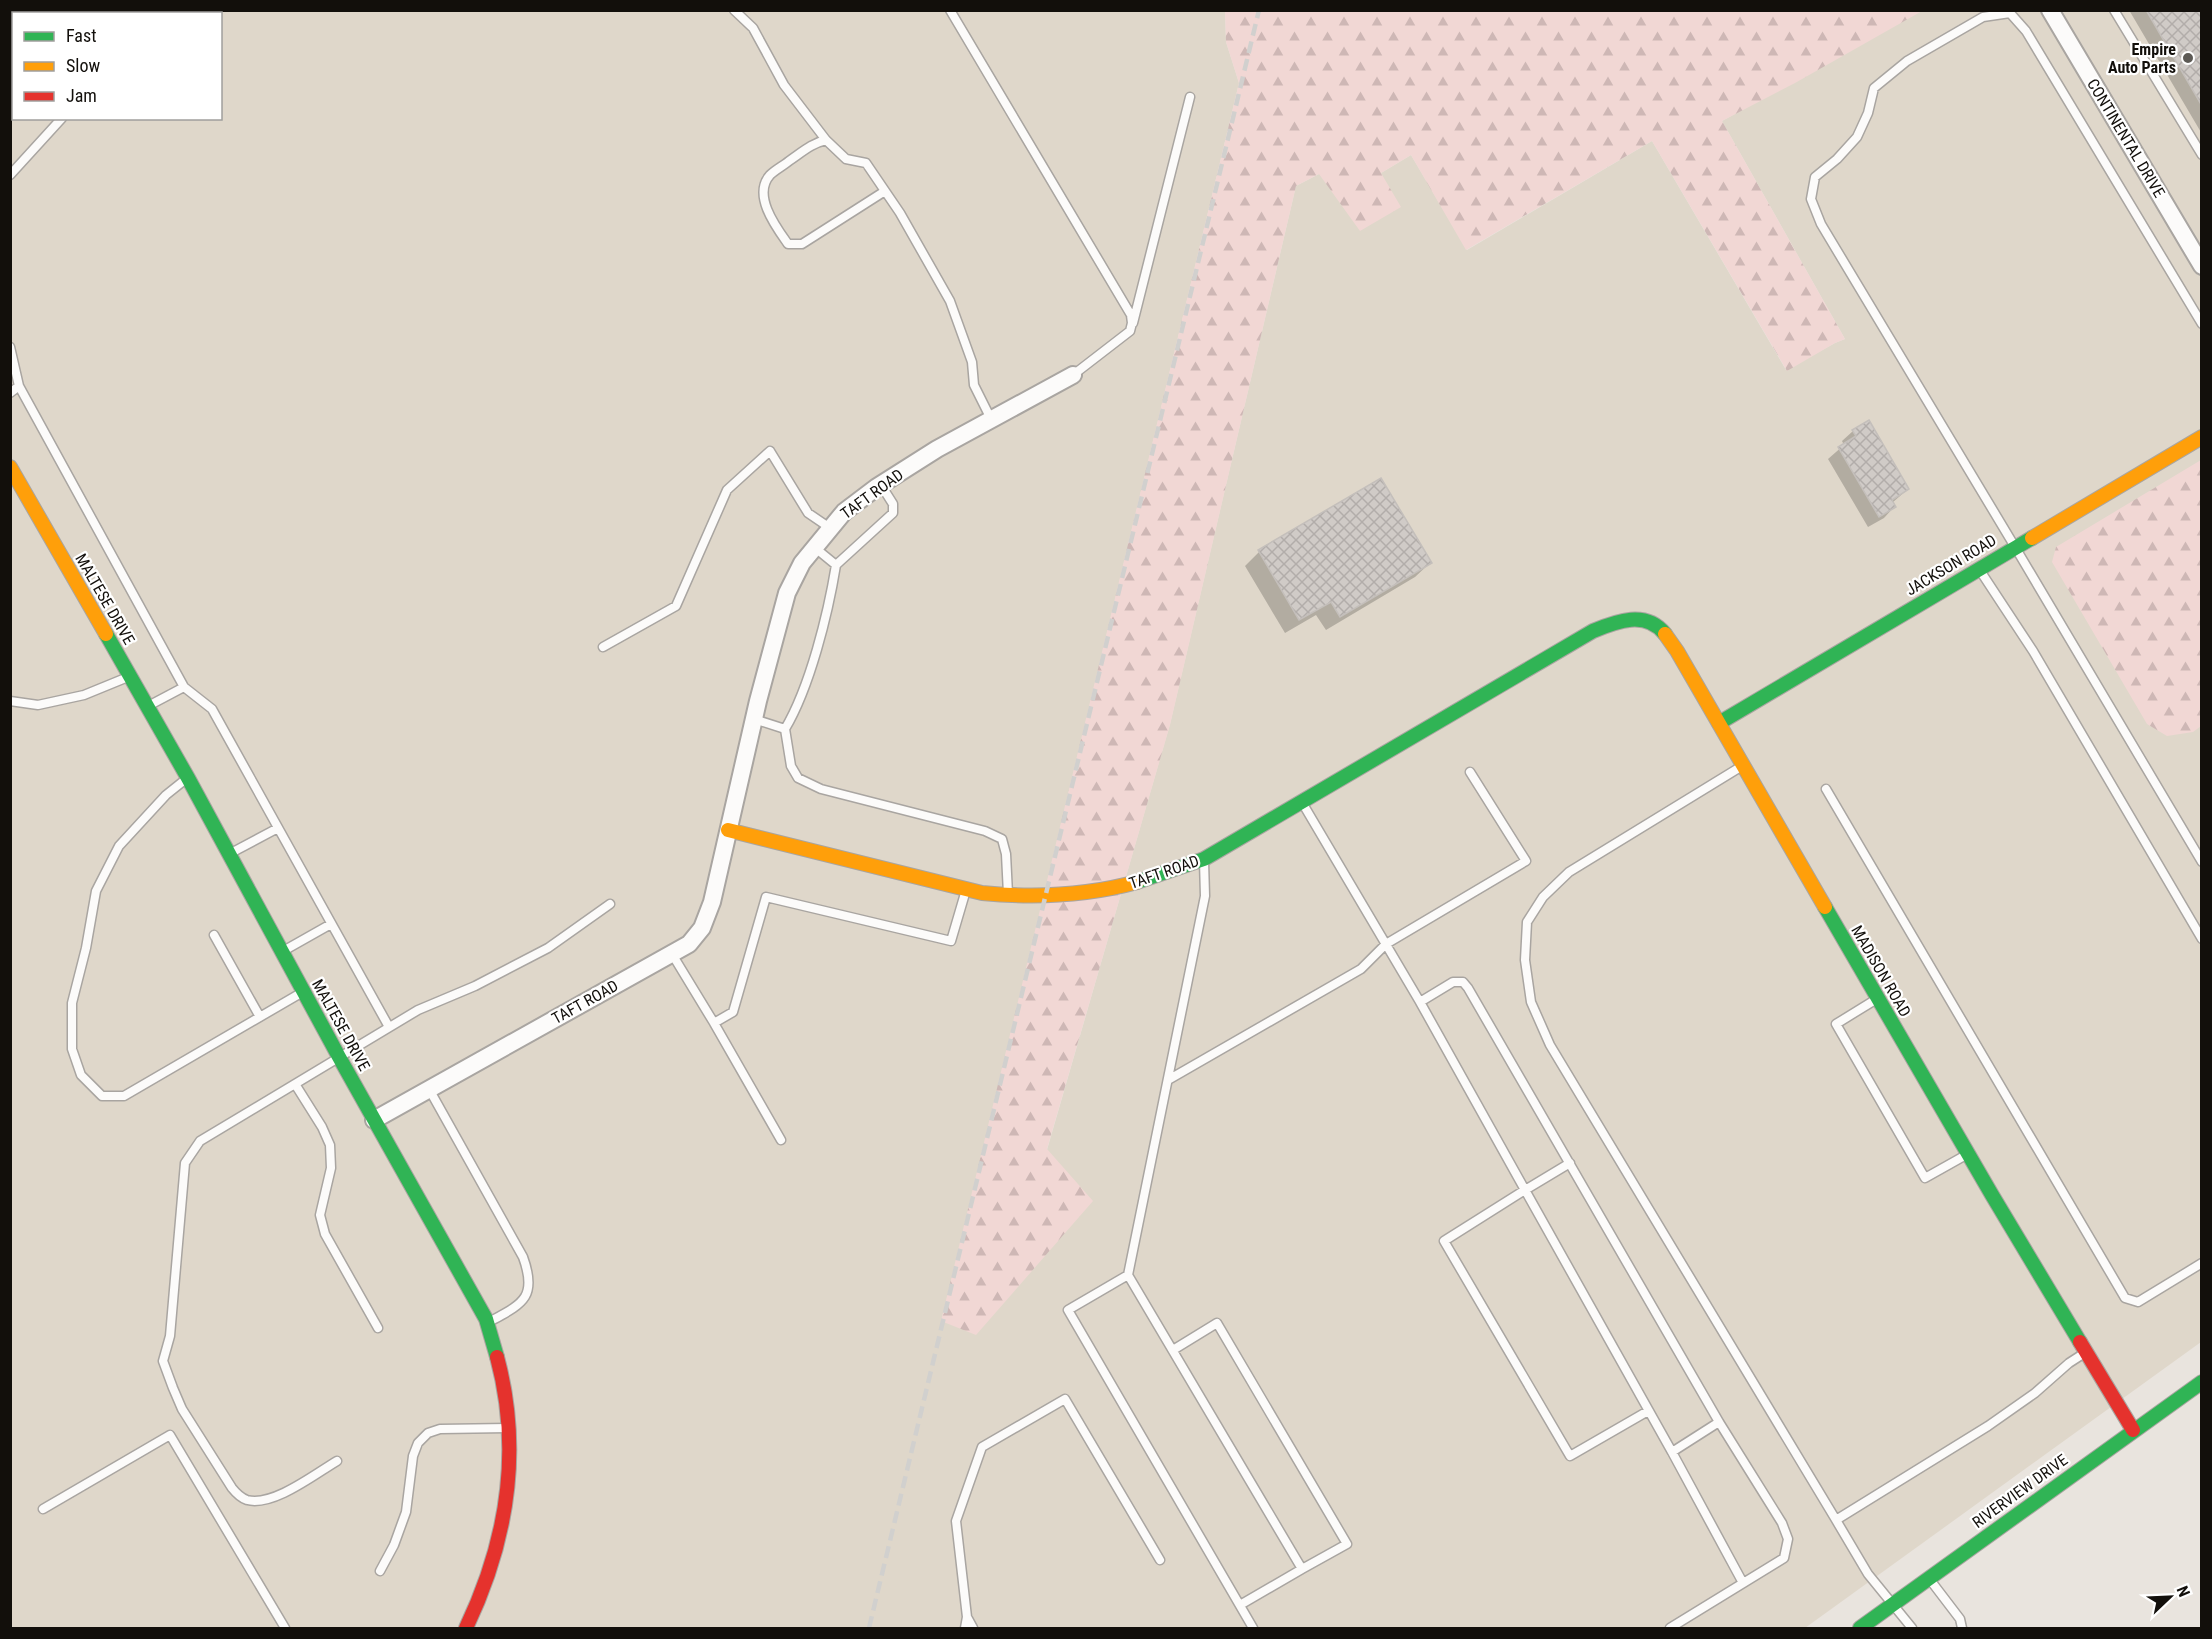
<svg xmlns="http://www.w3.org/2000/svg" width="2212" height="1639" font-family="'Roboto Condensed',sans-serif">
  <defs>
    <pattern id="forest-firs" width="22" height="20" patternUnits="userSpaceOnUse" patternTransform="scale(1.5)"><rect width="22" height="20" fill="#f1d7d4"/><path d="M5 1l3.5 6h-7zM16 11l3.5 6h-7z" fill="#ceb7b5"/></pattern>
    <pattern id="building-cross-hatch" width="8" height="8" patternUnits="userSpaceOnUse" patternTransform="scale(1.5)"><rect width="8" height="8" fill="#d0cbc7"/><path d="M0 0l8 8M0 8l8-8" fill="none" stroke="#b2adaa"/></pattern>
  </defs>
  <rect width="100%" height="100%" fill="#e9e4de"/>
  <!-- built -->
  <path fill="#dfd7ca" fill-rule="evenodd" d="M11,11H1225L1226,42L1239,83L942,1321L1047,1150L1170,724L1296,186L1319,174L1381,173L1411,155L1467,250L1652,141L1786,370L1835,343L1845,339L1722,121L1921,11H2201V1342L1805,1628H11ZM14,14H220V118H14Z"/>
  <!-- forest -->
  <path fill="url(#forest-firs)" d="M1225,11H1922L1795,83L1722,121L1845,339L1835,343L1787,371L1652,141L1466,250L1411,155L1381,173L1401,207L1360,231L1319,174L1296,186L1170,725L1047,1149L1093,1201L976,1335L941,1321L1239,83L1226,42Z
    M2201,460V726L2193,732L2167,736L2147,724L2052,562L2056,547Z"/>
  <!-- shadow -->
  <path fill="#0003" d="M2129,10H2202V134Z
    M1853,431L1908,489L1892,503L1894,507L1884,518L1868,527L1828,459L1844,445L1842,441Z
    M1259,552L1430,563L1415,577L1326,630L1316,615L1285,633L1245,566Z"/>
  <!-- building -->
  <path fill="url(#building-cross-hatch)" stroke="#c4bfbb" stroke-width="1.5" d="M2146,10H2202V106Z
    M1869,420L1909,489L1892,500L1896,507L1879,517L1838,447L1856,436L1852,430Z
    M1381,478L1432,563L1340,617L1331,602L1299,620L1258,550Z"/>
  <g fill="none" stroke-linecap="round" stroke-linejoin="round">
    <!-- lane casing -->
    <g stroke="#a9a5a1" stroke-width="11">
      <path id="lane" d="M734,10L753,28L784,85L826,140L846,159L866,163L900,213L950,301L972,362L974,385L991,419
        M950,10L1131,315L1132,323L1130,331L1073,375
        M2114,10L2202,155
        M826,140C812,143 801,153 789,161C783,166 775,170 770,175C752,195 776,227 788,244H802L885,191
        M10,175L62,118
        M1133,323L1190,97
        M2202,324L2026,31L2010,13L1983,17L1907,61L1874,88L1868,113L1857,137L1837,159L1815,177L1811,199L1821,224L2015,547L2202,862
        M10,347L19,386L184,687L150,705
        M10,393L19,386
        M836,565L893,513V504L881,485
        M1981,572L2033,651L2202,939
        M603,647L676,606L727,490L770,451L808,513L830,528
        M184,687L212,709L389,1027
        M10,701L38,705L84,695L128,677
        M754,719L785,729L791,766L798,778L821,789L985,831L1002,839L1006,854L1008,894
        M785,729C810,687 828,614 836,565L814,547
        M1742,766L1569,872L1543,897L1527,922L1525,960L1531,1002L1550,1045L1836,1520
        M186,779L166,795L119,846L96,891L86,948L72,1003V1049L81,1075L102,1096H124L301,993
        M1826,789L2125,1298L2138,1302L2202,1263
        M1303,804L1420,1002L1453,982H1463L1468,988L1719,1422L1782,1523L1788,1539L1784,1558L1670,1628
        M231,853L278,828
        M1204,861L1205,896L1128,1275L1068,1310L1253,1628
        M214,935L260,1017
        M285,950L331,924
        M672,954L714,1023L733,1012L766,897L951,941L966,890
        M1875,1000L1836,1024L1925,1178L1966,1155
        M1420,1002L1525,1190L1570,1163
        M714,1023L781,1140
        M1168,1080L1361,969L1386,944L1526,861L1470,772
        M295,1084L322,1127L330,1145L331,1168L320,1215L325,1234L378,1328
        M429,1089L523,1257C538,1298 522,1304 489,1322
        M1128,1275L1302,1569L1240,1605
        M1173,1350L1217,1323L1347,1544L1302,1569
        M1648,1411L1570,1456L1444,1241L1525,1190L1672,1452L1719,1422
        M1672,1452L1743,1583
        M337,1461C315,1474 273,1507 247,1500C241,1498 236,1493 232,1488L182,1409L173,1388L163,1361L170,1336L185,1163L200,1141L418,1010L475,986L548,948L610,904
        M43,1509L170,1435L285,1628
        M380,1571L394,1545L406,1512L413,1456L418,1443L428,1433L440,1429L508,1428
        M1931,1581L1960,1619L1962,1628
        M967,1617L956,1521L982,1447L1065,1399L1160,1560
        M965,1628L967,1617L973,1628
        M1912,1628L1868,1574L1836,1520L1988,1426L2035,1393L2069,1363L2083,1354"/>
    </g>
    <!-- street casing -->
    <g stroke="#a9a5a1" stroke-width="20">
      <path id="street" d="M2050,10L2202,266
        M374,1120L689,944L702,928L712,902L758,701L787,593L802,563L844,512L877,487L937,449L1073,375"/>
    </g>
    <!-- fast casing -->
    <g stroke="#a9a5a1" stroke-width="16">
      <path id="fast" d="M106,634L188,778L339,1057L486,1319L497,1357
        M1719,723L2032,538
        M1137,882L1204,859L1593,631C1617,621 1646,610 1665,634
        M1825,907L1992,1195L2080,1342
        M1860,1628L2202,1382"/>
    </g>
    <!-- slow casing -->
    <g stroke="#a9a5a1" stroke-width="16">
      <path id="slow" d="M10,467L106,634
        M2032,538L2202,437
        M1665,634L1677,651L1825,907
        M728,830L982,893C1035,898 1086,896 1137,882"/>
    </g>
    <!-- jam casing -->
    <g stroke="#a9a5a1" stroke-width="16">
      <path id="jam" d="M2080,1342L2133,1430
        M466,1628C507,1542 522,1450 497,1357"/>
    </g>
    <!-- lane -->
    <use href="#lane" stroke="#fcfbfa" stroke-width="8"/>
    <!-- street -->
    <use href="#street" stroke="#fcfbfa" stroke-width="16"/>
    <!-- fast -->
    <use href="#fast" stroke="#30b455" stroke-width="14"/>
    <!-- slow -->
    <use href="#slow" stroke="#ff9f0a" stroke-width="14"/>
    <!-- jam -->
    <use href="#jam" stroke="#e5322d" stroke-width="14"/>
    <!-- rail -->
    <path stroke="#d1d0ce" stroke-width="4.5" stroke-dasharray="12 6" stroke-linecap="butt" d="M869,1628L1259,10"/>
  </g>
  <!-- markers -->
  <circle fill="#5d5a55" stroke="#fff" stroke-width="2" cx="2188" cy="58" r="6"/>
  <g text-anchor="middle" dominant-baseline="central" stroke-width="4.5" stroke-linejoin="round" paint-order="stroke">
    <!-- poi labels -->
    <g font-size="16" font-weight="bold" fill="#120f0b" stroke="#fff" text-anchor="end">
      <text x="2176" y="49">Empire<tspan x="2176" dy="18">Auto Parts</tspan></text>
    </g>
    <!-- street labels -->
    <g font-size="16" fill="#120f0b" stroke="#fff">
      <text transform="translate(2126 138) rotate(59)">CONTINENTAL DRIVE</text>
      <text transform="translate(872 494) rotate(-36)">TAFT ROAD</text>
      <text transform="translate(1951 565) rotate(-31)">JACKSON ROAD</text>
      <text transform="translate(105 599) rotate(60)">MALTESE DRIVE</text>
      <text transform="translate(1164 872) rotate(-19)">TAFT ROAD</text>
      <text transform="translate(1881 971) rotate(60)">MADISON ROAD</text>
      <text transform="translate(585 1002) rotate(-29)">TAFT ROAD</text>
      <text transform="translate(341 1025) rotate(61)">MALTESE DRIVE</text>
      <text transform="translate(2020 1491) rotate(-36)">RIVERVIEW DRIVE</text>
    </g>
  </g>
  <!-- border -->
  <rect width="2212" height="1639" fill="none" stroke="#120f0b" stroke-width="24"/>
  <!-- legend -->
  <rect x="12" y="12" width="210" height="108" fill="#ffffff" stroke="#a09f9d" stroke-width="1.5"/>
  <rect x="24" y="32" width="30" height="9" fill="#30b455" stroke="#a09f9d" stroke-width="1.5"/>
  <text x="66" y="42" font-size="18" fill="#120f0b">Fast</text>
  <rect x="24" y="62" width="30" height="9" fill="#ff9f0a" stroke="#a09f9d" stroke-width="1.5"/>
  <text x="66" y="72" font-size="18" fill="#120f0b">Slow</text>
  <rect x="24" y="92" width="30" height="9" fill="#e5322d" stroke="#a09f9d" stroke-width="1.5"/>
  <text x="66" y="102" font-size="18" fill="#120f0b">Jam</text>
  <!-- north arrow -->
  <g transform="translate(2170 1597) rotate(67)" stroke="#ffffff" stroke-width="4.5" paint-order="stroke">
  <path d="M0-4.5L10 22L0 15L-10 22Z" fill="#120f0b"/>
  <text y="-9" font-size="16" font-weight="bold" text-anchor="middle" fill="#120f0b">N</text>
  </g>
</svg>
